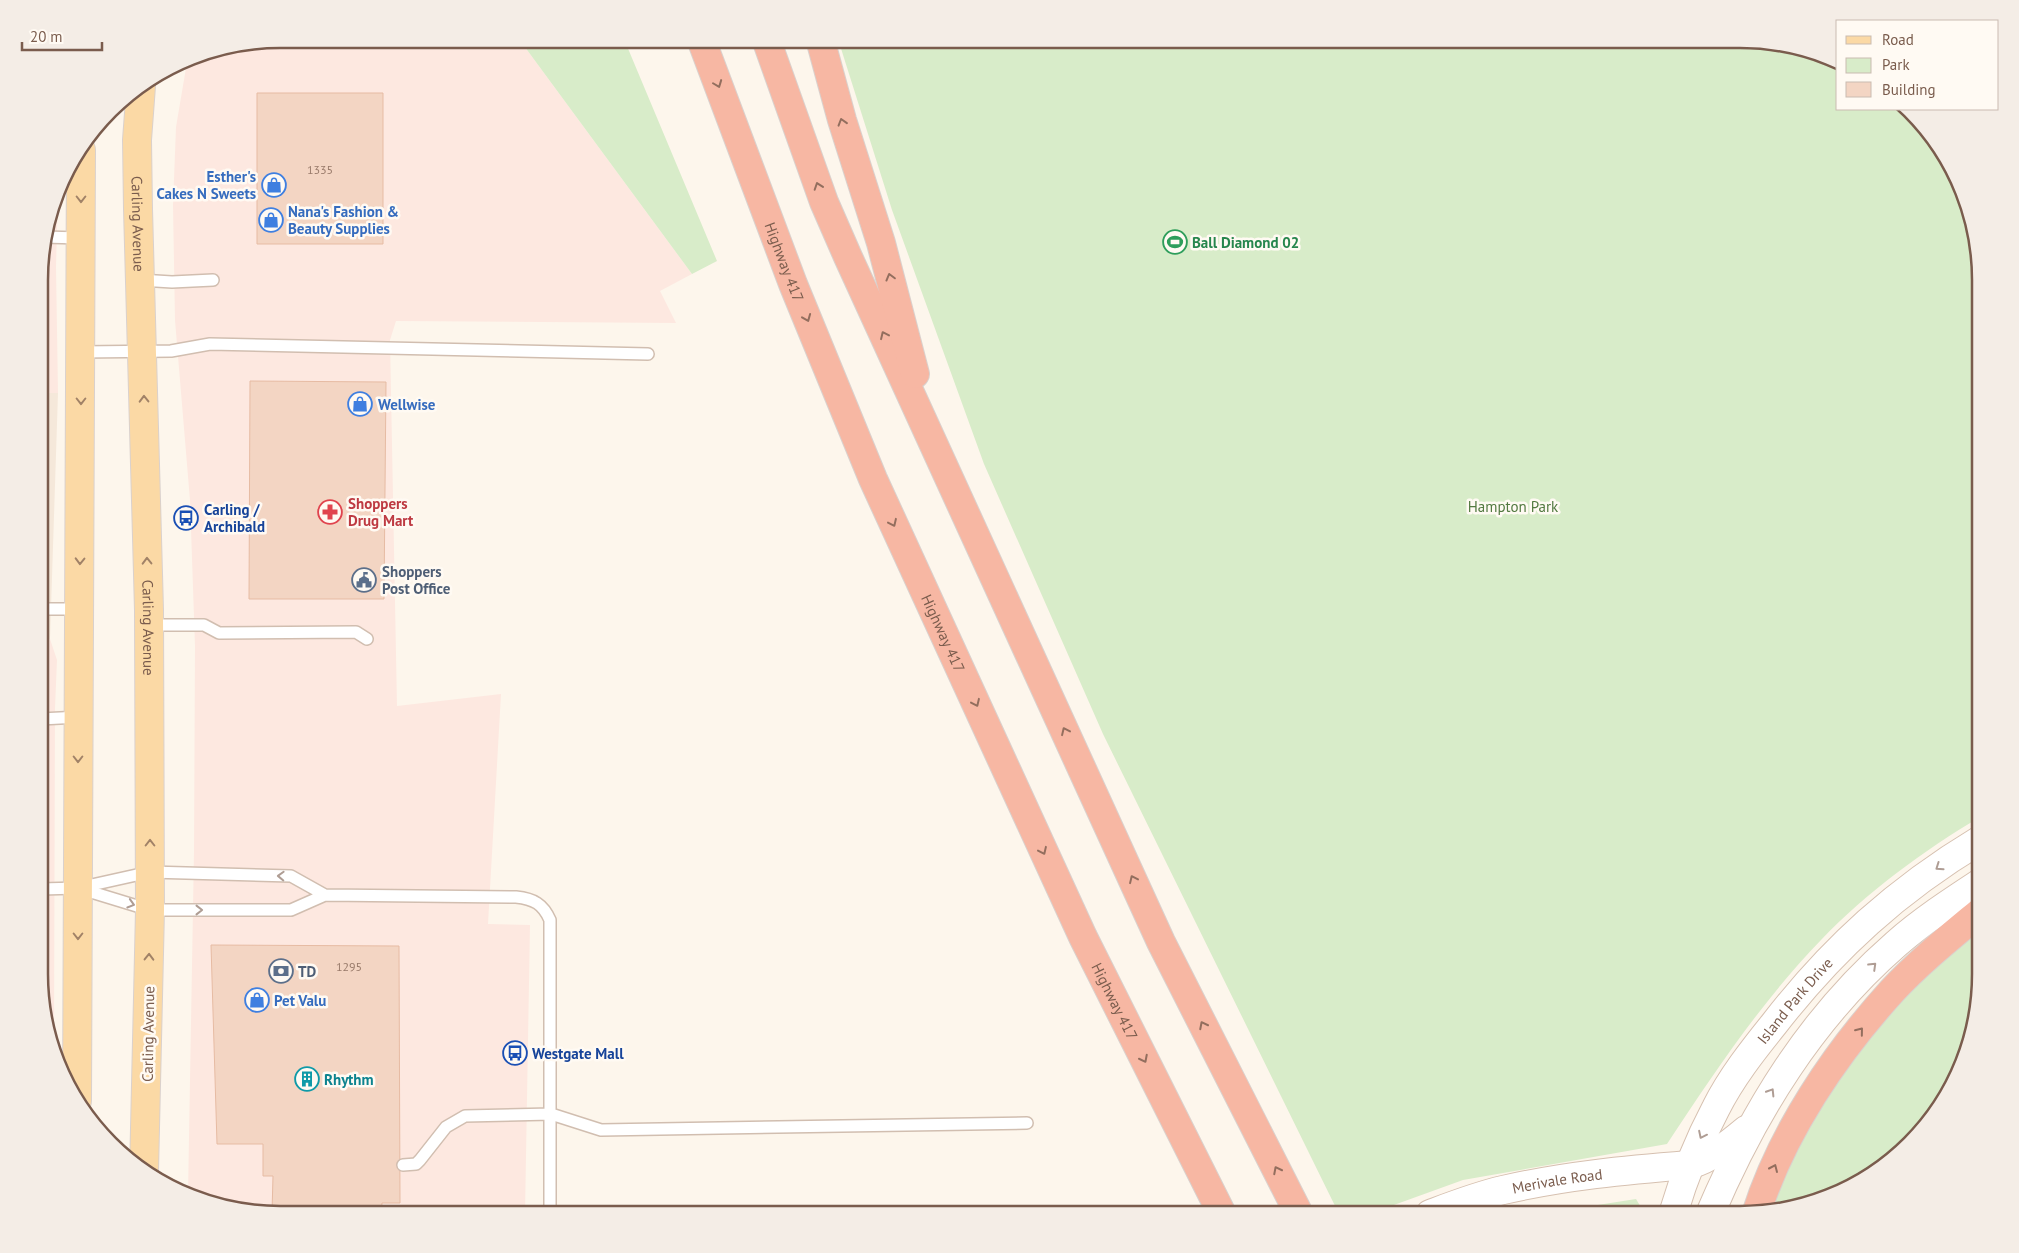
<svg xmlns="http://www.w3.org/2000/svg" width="2019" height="1253" font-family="'PT Sans',sans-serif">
  <rect width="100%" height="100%" fill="#fdf6ec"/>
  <!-- residential -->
  <path fill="#f5e8da" d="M41,393H58L50,639H41Z"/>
  <!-- commercial -->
  <path fill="#fde8e0" d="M279,39H519L692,274L660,291L676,323L396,321L390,340L397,706L501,694L488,924L530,925L525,1214H279L202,1202L188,1195L194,851L195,646L190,500L175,320L173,205L176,127L186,68L190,56Z
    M58,191L56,267L58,393H41V248Z
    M41,639H50L57,660L55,708L54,1043L41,1005Z"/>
  <!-- green -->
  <path fill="#d8ecc9" d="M519,39H624L717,261L692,274Z
    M838,39H1740L1817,51L1838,62V109H1901L1948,159L1980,264V817C1923,851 1867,892 1821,940C1761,1002 1714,1073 1667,1144L1463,1180L1369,1214H1339L1103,734L984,464L892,210Z
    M1980,928V989L1968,1051L1940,1107L1860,1182L1767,1210L1782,1174L1833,1084L1900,999Z
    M1636,1199L1645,1214H1540Z"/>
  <!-- building -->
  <path fill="#f3d5c3" stroke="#e6bba3" d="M257,93H383V244H257Z
    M250,381L386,382L384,599H249Z
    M211,945L399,946L400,1203H382L381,1214L272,1213L273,1176H263V1144H217Z"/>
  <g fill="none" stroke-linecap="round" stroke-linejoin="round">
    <!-- lane casing -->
    <g stroke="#d1beb0" stroke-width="14">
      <path id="lane" d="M44,237L80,238
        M140,280L172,282L213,280
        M81,352L171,351L210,344L648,354
        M41,609H79
        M149,625H204L219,633L356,632L367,639
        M41,719L79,717
        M78,888L150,910H291L325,895L516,897C534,899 543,904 550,920V1214
        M41,889L78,888L150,872L186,873L291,876L325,895
        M403,1165L416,1164L420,1160L446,1127L465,1116L551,1114L601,1130L1027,1123"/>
    </g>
    <!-- secondary casing -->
    <g stroke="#d6c0b0" stroke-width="30">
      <g id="secondary">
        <path id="s1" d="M1430,1214C1454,1205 1477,1196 1503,1190C1564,1176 1626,1170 1689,1165C1712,1158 1728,1145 1746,1130"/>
        <path id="s2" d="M1673,1214C1684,1177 1698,1142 1716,1108C1731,1078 1753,1050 1774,1024C1833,948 1897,890 1980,840"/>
        <path d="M1710,1214C1754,1111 1811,1018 1896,944C1922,921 1951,902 1980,883"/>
      </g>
    </g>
    <!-- primary casing -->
    <g stroke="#dad1cd" stroke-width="30">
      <g id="primary">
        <path id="s3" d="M141,86L137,140L138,209L149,610L150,910L144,1172"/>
        <path d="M77,1101L81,150"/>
      </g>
    </g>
    <!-- highway casing -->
    <g stroke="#dad1cd" stroke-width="30">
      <g id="highway">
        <path id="s4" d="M701,39L793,284L873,479L1083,937L1222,1214"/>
        <path d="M766,39L824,202L848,257L1161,942L1299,1214"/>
        <path d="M820,39L842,120L881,243L915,374"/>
        <path d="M1756,1214C1782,1132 1835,1054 1892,991C1919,962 1950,937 1980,912"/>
      </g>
    </g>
    <!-- lane -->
    <use href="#lane" stroke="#fff" stroke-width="11"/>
    <!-- secondary -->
    <use href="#secondary" stroke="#fff" stroke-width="28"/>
    <!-- primary -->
    <use href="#primary" stroke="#fbd9a5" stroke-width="28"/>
    <!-- highway -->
    <use href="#highway" stroke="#f7b7a3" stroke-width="28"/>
  </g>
  <!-- one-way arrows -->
  <defs><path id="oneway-chevron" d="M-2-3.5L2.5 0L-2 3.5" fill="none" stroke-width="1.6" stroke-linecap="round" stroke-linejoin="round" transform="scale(1.25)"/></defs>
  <g stroke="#936e5e">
    <use href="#oneway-chevron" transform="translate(718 84) rotate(69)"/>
    <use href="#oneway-chevron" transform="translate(842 122) rotate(-107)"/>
    <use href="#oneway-chevron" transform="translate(818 186) rotate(-109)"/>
    <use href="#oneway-chevron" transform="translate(890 277) rotate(-105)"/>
    <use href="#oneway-chevron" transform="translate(807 318) rotate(68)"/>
    <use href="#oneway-chevron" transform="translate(884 335) rotate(-115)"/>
    <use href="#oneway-chevron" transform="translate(893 523) rotate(65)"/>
    <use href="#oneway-chevron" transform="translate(976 703) rotate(65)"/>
    <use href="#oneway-chevron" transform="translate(1065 731) rotate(-115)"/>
    <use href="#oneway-chevron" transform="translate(1043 851) rotate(65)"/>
    <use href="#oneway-chevron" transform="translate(1133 879) rotate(-115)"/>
    <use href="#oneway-chevron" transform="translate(1203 1025) rotate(-117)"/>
    <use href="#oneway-chevron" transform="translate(1860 1031) rotate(-51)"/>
    <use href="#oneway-chevron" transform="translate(1144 1059) rotate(63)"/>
    <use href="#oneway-chevron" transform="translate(1774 1168) rotate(-66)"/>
    <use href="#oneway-chevron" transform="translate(1277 1170) rotate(-117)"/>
  </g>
  <g stroke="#a18267">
    <use href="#oneway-chevron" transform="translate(81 199) rotate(90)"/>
    <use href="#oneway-chevron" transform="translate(144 399) rotate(-91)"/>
    <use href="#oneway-chevron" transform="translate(81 401) rotate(90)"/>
    <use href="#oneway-chevron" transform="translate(80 561) rotate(91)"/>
    <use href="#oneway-chevron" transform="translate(147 561) rotate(-91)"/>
    <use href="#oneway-chevron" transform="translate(78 759) rotate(90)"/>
    <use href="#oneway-chevron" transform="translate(150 843) rotate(-90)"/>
    <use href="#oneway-chevron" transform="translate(78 936) rotate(90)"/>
    <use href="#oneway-chevron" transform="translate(149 957) rotate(-89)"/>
  </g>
  <g stroke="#af9d94">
    <use href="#oneway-chevron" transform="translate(1939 867) rotate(145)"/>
    <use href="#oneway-chevron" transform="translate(281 876) rotate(-178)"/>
    <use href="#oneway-chevron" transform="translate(131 904) rotate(17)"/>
    <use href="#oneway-chevron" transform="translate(199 910)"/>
    <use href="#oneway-chevron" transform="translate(1873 966) rotate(-44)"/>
    <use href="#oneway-chevron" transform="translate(1771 1092) rotate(-58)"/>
    <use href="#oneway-chevron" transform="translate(1702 1135) rotate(116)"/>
  </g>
  <!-- icons -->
  <defs>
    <g id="shop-ring" transform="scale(1.25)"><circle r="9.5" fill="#fffaf3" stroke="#3f7fe0" stroke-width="1.5"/><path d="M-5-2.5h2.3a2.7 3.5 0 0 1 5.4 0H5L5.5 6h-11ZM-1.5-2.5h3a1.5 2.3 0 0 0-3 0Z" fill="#3f7fe0"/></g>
    <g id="stadium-ring" transform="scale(1.25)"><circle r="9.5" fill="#fffaf3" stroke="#2e9e5b" stroke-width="1.5"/><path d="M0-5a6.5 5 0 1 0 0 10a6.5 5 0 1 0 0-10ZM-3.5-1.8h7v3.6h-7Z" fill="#2e9e5b"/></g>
    <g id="pharmacy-ring" transform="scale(1.25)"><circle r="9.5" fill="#fffaf3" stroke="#e0444e" stroke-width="1.5"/><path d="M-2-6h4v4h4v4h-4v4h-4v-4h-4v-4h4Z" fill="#e0444e"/></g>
    <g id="bus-ring" transform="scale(1.25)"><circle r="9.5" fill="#fffaf3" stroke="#1a4fb4" stroke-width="1.5"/><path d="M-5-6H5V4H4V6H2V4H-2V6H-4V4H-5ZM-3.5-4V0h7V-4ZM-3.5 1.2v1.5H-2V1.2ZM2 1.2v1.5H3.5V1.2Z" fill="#1a4fb4"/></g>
    <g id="civic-ring" transform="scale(1.25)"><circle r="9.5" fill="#fffaf3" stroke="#5c6f8a" stroke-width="1.5"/><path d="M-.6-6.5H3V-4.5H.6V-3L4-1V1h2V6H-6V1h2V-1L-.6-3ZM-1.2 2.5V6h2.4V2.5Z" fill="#5c6f8a"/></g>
    <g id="bank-ring" transform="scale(1.25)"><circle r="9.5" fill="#fffaf3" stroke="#5c6f8a" stroke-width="1.5"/><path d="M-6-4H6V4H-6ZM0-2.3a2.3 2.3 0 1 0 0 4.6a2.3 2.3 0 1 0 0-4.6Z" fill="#5c6f8a"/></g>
    <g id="building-ring" transform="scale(1.25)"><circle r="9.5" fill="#fffaf3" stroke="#0f9aa8" stroke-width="1.5"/><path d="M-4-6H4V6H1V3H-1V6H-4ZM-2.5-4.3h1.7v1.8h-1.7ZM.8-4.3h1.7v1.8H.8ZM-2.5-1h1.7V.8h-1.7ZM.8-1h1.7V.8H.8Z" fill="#0f9aa8"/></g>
  </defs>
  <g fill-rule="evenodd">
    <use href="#shop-ring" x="274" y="185"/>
    <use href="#shop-ring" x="271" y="220"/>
    <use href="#stadium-ring" x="1175" y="242"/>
    <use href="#shop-ring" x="360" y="404"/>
    <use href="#pharmacy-ring" x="330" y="512"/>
    <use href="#bus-ring" x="186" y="518"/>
    <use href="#civic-ring" x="364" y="580"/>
    <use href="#bank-ring" x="281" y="971"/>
    <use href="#shop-ring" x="257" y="1000"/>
    <use href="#bus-ring" x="515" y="1053"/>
    <use href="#building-ring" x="307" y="1079"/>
  </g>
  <g text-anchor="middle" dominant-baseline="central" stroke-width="5" stroke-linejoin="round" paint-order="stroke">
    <!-- number labels -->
    <g font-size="12" fill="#987a6a">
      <text x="320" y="169">1335</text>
      <text x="349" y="966">1295</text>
    </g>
    <!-- shop labels -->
    <g font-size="15" font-weight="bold" fill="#366cbe" stroke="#fffaf3" text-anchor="start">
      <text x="256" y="176" text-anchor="end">Esther's<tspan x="256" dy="17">Cakes N Sweets</tspan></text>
      <text x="288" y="211">Nana's Fashion &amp;<tspan x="288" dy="17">Beauty Supplies</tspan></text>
      <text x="378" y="404">Wellwise</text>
      <text x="274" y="1000">Pet Valu</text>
    </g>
    <!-- street labels -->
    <g font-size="15" fill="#7a5c4d" stroke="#fffaf3">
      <text stroke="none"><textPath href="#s3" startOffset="138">Carling Avenue</textPath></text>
      <text stroke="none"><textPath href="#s4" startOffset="238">Highway 417</textPath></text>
      <text stroke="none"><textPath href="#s3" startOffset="542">Carling Avenue</textPath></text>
      <text stroke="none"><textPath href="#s4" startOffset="642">Highway 417</textPath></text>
      <text stroke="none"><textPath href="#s4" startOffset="1048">Highway 417</textPath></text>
      <text stroke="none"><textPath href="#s2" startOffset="248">Island Park Drive</textPath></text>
      <text transform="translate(148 1034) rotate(-89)">Carling Avenue</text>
      <text stroke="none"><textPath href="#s1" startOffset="132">Merivale Road</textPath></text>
    </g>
    <!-- leisure labels -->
    <g font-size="15" font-weight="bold" fill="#27864d" stroke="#fffaf3" text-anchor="start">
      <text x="1192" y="242">Ball Diamond 02</text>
    </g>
    <!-- health labels -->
    <g font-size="15" font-weight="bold" fill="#be3a42" stroke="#fffaf3" text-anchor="start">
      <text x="348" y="503">Shoppers<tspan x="348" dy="17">Drug Mart</tspan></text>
    </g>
    <!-- park labels -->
    <g font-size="15" fill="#537a41" stroke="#fffaf3">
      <text x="1513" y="506">Hampton Park</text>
    </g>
    <!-- transit labels -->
    <g font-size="15" font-weight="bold" fill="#164399" stroke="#fffaf3" text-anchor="start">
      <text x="204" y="509">Carling /<tspan x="204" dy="17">Archibald</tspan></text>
      <text x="532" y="1053">Westgate Mall</text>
    </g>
    <!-- service labels -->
    <g font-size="15" font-weight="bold" fill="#4e5e75" stroke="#fffaf3" text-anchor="start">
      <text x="382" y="571">Shoppers<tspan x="382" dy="17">Post Office</tspan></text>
      <text x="298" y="971">TD</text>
    </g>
    <!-- culture labels -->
    <g font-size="15" font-weight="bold" fill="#0d838f" stroke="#fffaf3" text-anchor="start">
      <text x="324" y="1079">Rhythm</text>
    </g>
  </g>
  <!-- crop -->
  <path d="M0 0H2019V1253H0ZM280 48H1740A232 232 0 0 1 1972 280V974A232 232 0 0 1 1740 1206H280A232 232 0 0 1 48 974V280A232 232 0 0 1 280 48Z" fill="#f4ede6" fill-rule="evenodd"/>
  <path fill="none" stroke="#7a5c4d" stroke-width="2.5" d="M280 48H1740A232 232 0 0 1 1972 280V974A232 232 0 0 1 1740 1206H280A232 232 0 0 1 48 974V280A232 232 0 0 1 280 48Z"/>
  <!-- legend -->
  <rect x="1836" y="20" width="162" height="90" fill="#fffaf3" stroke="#cabbb1"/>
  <rect x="1846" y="36" width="25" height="8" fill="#fbd9a5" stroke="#cabbb1"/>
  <text x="1882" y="45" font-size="15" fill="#7a5c4d">Road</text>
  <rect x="1846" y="58" width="25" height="15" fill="#d8ecc9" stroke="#cabbb1"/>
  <text x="1882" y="70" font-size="15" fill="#7a5c4d">Park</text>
  <rect x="1846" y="82" width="25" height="15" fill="#f3d5c3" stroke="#cabbb1"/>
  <text x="1882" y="95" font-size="15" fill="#7a5c4d">Building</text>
  <!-- scale -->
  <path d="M22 42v8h80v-8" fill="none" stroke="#7a5c4d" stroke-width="2.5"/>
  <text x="30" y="42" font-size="15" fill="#7a5c4d" stroke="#fffaf3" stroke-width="4" paint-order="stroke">20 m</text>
</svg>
